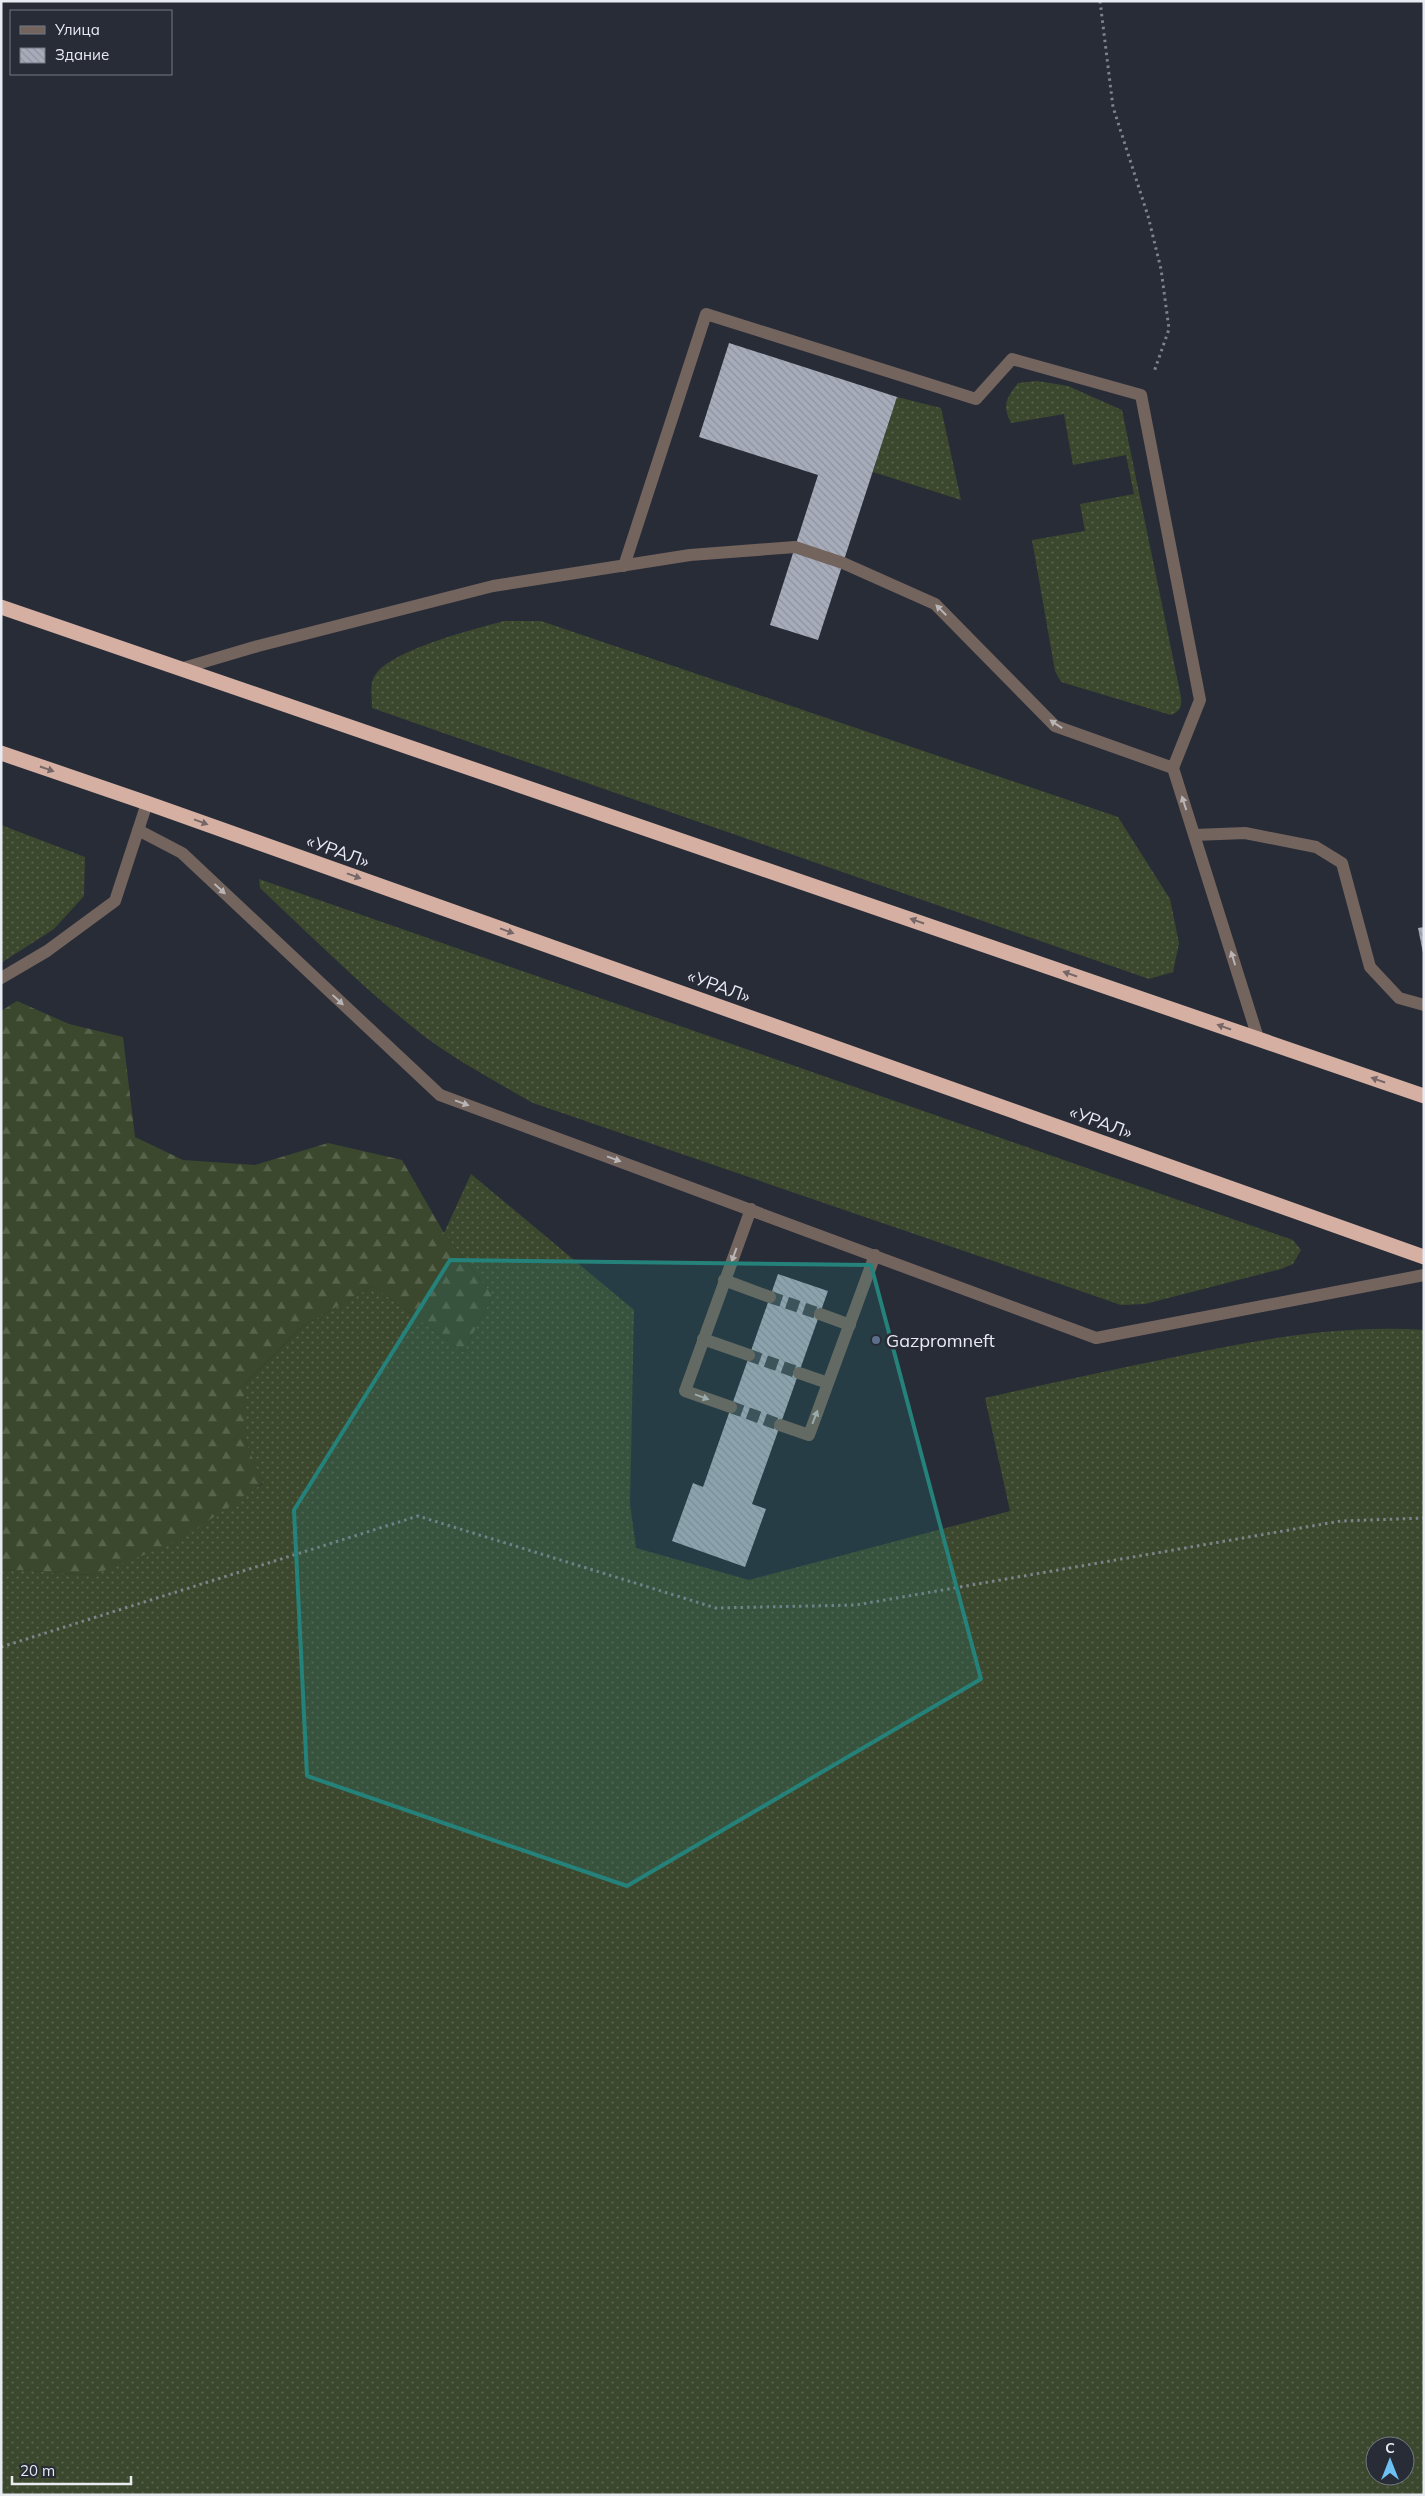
<svg xmlns="http://www.w3.org/2000/svg" width="1425" height="2496" font-family="Mulish,sans-serif">
  <defs>
    <pattern id="grass-dots" width="8" height="8" patternUnits="userSpaceOnUse" patternTransform="scale(1.25)"><rect width="8" height="8" fill="#3c482d"/><path d="M2 2h.1M6 6h.1" fill="none" stroke="#58634c" stroke-width="1.8" stroke-linecap="round"/></pattern>
    <pattern id="forest-firs" width="22" height="20" patternUnits="userSpaceOnUse" patternTransform="scale(1.25)"><rect width="22" height="20" fill="#3c482d"/><path d="M5 1l3.5 6h-7zM16 11l3.5 6h-7z" fill="#58634c"/></pattern>
    <pattern id="building-back-hatch" width="6" height="6" patternUnits="userSpaceOnUse" patternTransform="scale(1.25)"><rect width="6" height="6" fill="#a7acba"/><path d="M-1 5l2 2M0 0l6 6M5-1l2 2" fill="none" stroke="#8f929e"/></pattern>
  </defs>
  <rect width="100%" height="100%" fill="#282c37"/>
  <!-- grass -->
  <path fill="url(#grass-dots)" fill-rule="evenodd" d="M1037,381L1068,386L1122,410L1181,697C1182,707 1180,711 1171,715L1061,682L1055,671L1032,540L1085,531L1080,504L1134,494L1126,455L1073,465L1064,414L1011,423C1002,405 1006,399 1018,383Z
    M897,397L941,408L961,500L873,472Z
    M504,621H541L1118,817L1170,899L1179,943L1173,972L1149,979L372,708C372,698 369,682 376,674C394,649 475,629 504,621Z
    M1,825L85,857L84,896L54,929L1,963Z
    M259,879L1293,1240L1301,1250L1293,1264L1281,1269L1145,1304L1121,1305L533,1103C495,1081 455,1060 420,1033C364,989 312,937 260,888Z
    M471,1174L634,1310L630,1504L636,1548L749,1580L1010,1511L985,1398C1043,1385 1101,1372 1160,1360C1246,1342 1335,1324 1424,1330V2495H1V1569L93,1575L263,1484L244,1438V1385L303,1326L373,1286L463,1352L493,1296L444,1233ZM1375,2446H1405V2476H1375Z"/>
  <!-- forest -->
  <path fill="url(#forest-firs)" d="M17,1001L69,1024L123,1037L135,1137L183,1160L255,1165L328,1143L402,1160L444,1233L493,1296L463,1352L373,1286L303,1326L244,1385V1438L263,1483L179,1541L93,1575L1,1569V1011Z"/>
  <!-- building -->
  <path fill="url(#building-back-hatch)" d="M729,343L897,397L818,640L770,625L818,475L699,437Z
    M1424,927V953H1423L1418,928Z
    M778,1274L828,1291L752,1504L766,1509L745,1567L672,1541L693,1483L703,1487Z"/>
  <g fill="none" stroke-linecap="round" stroke-linejoin="round">
    <!-- minor-tunnel -->
    <path stroke="#454953" stroke-width="12" stroke-dasharray="12 6" stroke-linecap="butt" d="M770,1297L820,1314
      M749,1355L799,1373
      M731,1407L780,1425"/>
    <!-- path -->
    <path stroke="#7e828b" stroke-width="3" stroke-dasharray="2.5 4" stroke-linecap="butt" d="M1100,1L1113,107L1148,216L1161,269L1169,329L1154,372
      M1,1647L418,1516L716,1608L856,1605L1341,1521L1424,1518"/>
    <!-- minor -->
    <path stroke="#73645e" stroke-width="12" d="M624,566L706,314L976,399L1012,359L1141,395L1200,700L1173,768
      M180,669L258,646L493,586L690,555L795,547L843,563L935,604L1055,726L1173,768L1258,1038
      M138,830L182,853L440,1095L1096,1338L1424,1275
      M1194,835L1245,833L1316,847L1342,863L1370,967L1399,998L1424,1005
      M1,978L47,951L115,901L147,803
      M724,1280L770,1297
      M820,1314L850,1325
      M703,1339L749,1355
      M799,1373L828,1383
      M731,1407L685,1391L751,1209
      M780,1425L809,1435L875,1255"/>
    <!-- highway -->
    <path stroke="#d4afa2" stroke-width="15" d="M1,607L1424,1096
      M1,753L147,803L1424,1257"/>
  </g>
  <!-- one-way arrows -->
  <defs><path id="oneway-solid" d="M-6-.8H1V-3.2L6.5 0L1 3.2V.8H-6Z" transform="scale(1.25)"/></defs>
  <g fill="#b9b5b7">
    <use href="#oneway-solid" transform="translate(941 610) rotate(-135)"/>
    <use href="#oneway-solid" transform="translate(1056 724) rotate(-147)"/>
    <use href="#oneway-solid" transform="translate(1184 803) rotate(-108)"/>
    <use href="#oneway-solid" transform="translate(220 889) rotate(43)"/>
    <use href="#oneway-solid" transform="translate(1233 958) rotate(-107)"/>
    <use href="#oneway-solid" transform="translate(338 1000) rotate(43)"/>
    <use href="#oneway-solid" transform="translate(462 1103) rotate(20)"/>
    <use href="#oneway-solid" transform="translate(614 1159) rotate(20)"/>
    <use href="#oneway-solid" transform="translate(734 1255) rotate(110)"/>
    <use href="#oneway-solid" transform="translate(702 1397) rotate(20)"/>
    <use href="#oneway-solid" transform="translate(815 1417) rotate(-69)"/>
  </g>
  <g fill="#756767">
    <use href="#oneway-solid" transform="translate(47 769) rotate(19)"/>
    <use href="#oneway-solid" transform="translate(201 822) rotate(20)"/>
    <use href="#oneway-solid" transform="translate(354 876) rotate(20)"/>
    <use href="#oneway-solid" transform="translate(917 921) rotate(-161)"/>
    <use href="#oneway-solid" transform="translate(507 931) rotate(20)"/>
    <use href="#oneway-solid" transform="translate(1070 974) rotate(-161)"/>
    <use href="#oneway-solid" transform="translate(1224 1027) rotate(-161)"/>
    <use href="#oneway-solid" transform="translate(1378 1080) rotate(-161)"/>
  </g>
  <!-- marked area -->
  <path fill="#25827b" fill-opacity="0.2" stroke="#25827b" stroke-width="4" stroke-linejoin="round" d="M450,1260L871,1265L981,1679L627,1886L307,1776L294,1510Z"/>
  <!-- markers -->
  <circle fill="#5c6f8a" stroke="#282c37" stroke-width="2" cx="876" cy="1340" r="5"/>
  <g text-anchor="middle" dominant-baseline="central" stroke-width="5" stroke-linejoin="round" paint-order="stroke">
    <!-- street labels -->
    <g font-size="18" fill="#e8ebf2" stroke="#282c37">
      <text transform="translate(338 851) rotate(20)">«УРАЛ»</text>
      <text transform="translate(719 986) rotate(20)">«УРАЛ»</text>
      <text transform="translate(1101 1122) rotate(20)">«УРАЛ»</text>
    </g>
    <!-- poi labels -->
    <g font-size="18" fill="#e8ebf2" stroke="#282c37" text-anchor="start">
      <text x="886" y="1340">Gazpromneft</text>
    </g>
  </g>
  <!-- border -->
  <rect width="1425" height="2496" fill="none" stroke="#e8ebf2" stroke-width="5"/>
  <!-- legend -->
  <rect x="10" y="10" width="162" height="65" fill="#282c37" stroke="#757882"/>
  <rect x="20" y="26" width="25" height="8" fill="#73645e" stroke="#757882"/>
  <text x="55" y="35" font-size="15" fill="#e8ebf2">Улица</text>
  <rect x="20" y="48" width="25" height="15" fill="url(#building-back-hatch)" stroke="#757882"/>
  <text x="55" y="60" font-size="15" fill="#e8ebf2">Здание</text>
  <!-- north arrow -->
  <g transform="translate(1390 2461)"><circle r="24" fill="#282c37" stroke="#757882"/>
  <path d="M0-4L9 19L0 12L-9 19Z" fill="#6ec2f3"/>
  <text y="-8" font-size="14" font-weight="bold" text-anchor="middle" fill="#e8ebf2">С</text>
  </g>
  <!-- scale -->
  <path d="M12 2476v8h119v-8" fill="none" stroke="#e8ebf2" stroke-width="2.5"/>
  <text x="20" y="2476" font-size="15" fill="#e8ebf2" stroke="#282c37" stroke-width="4" paint-order="stroke">20 m</text>
</svg>
